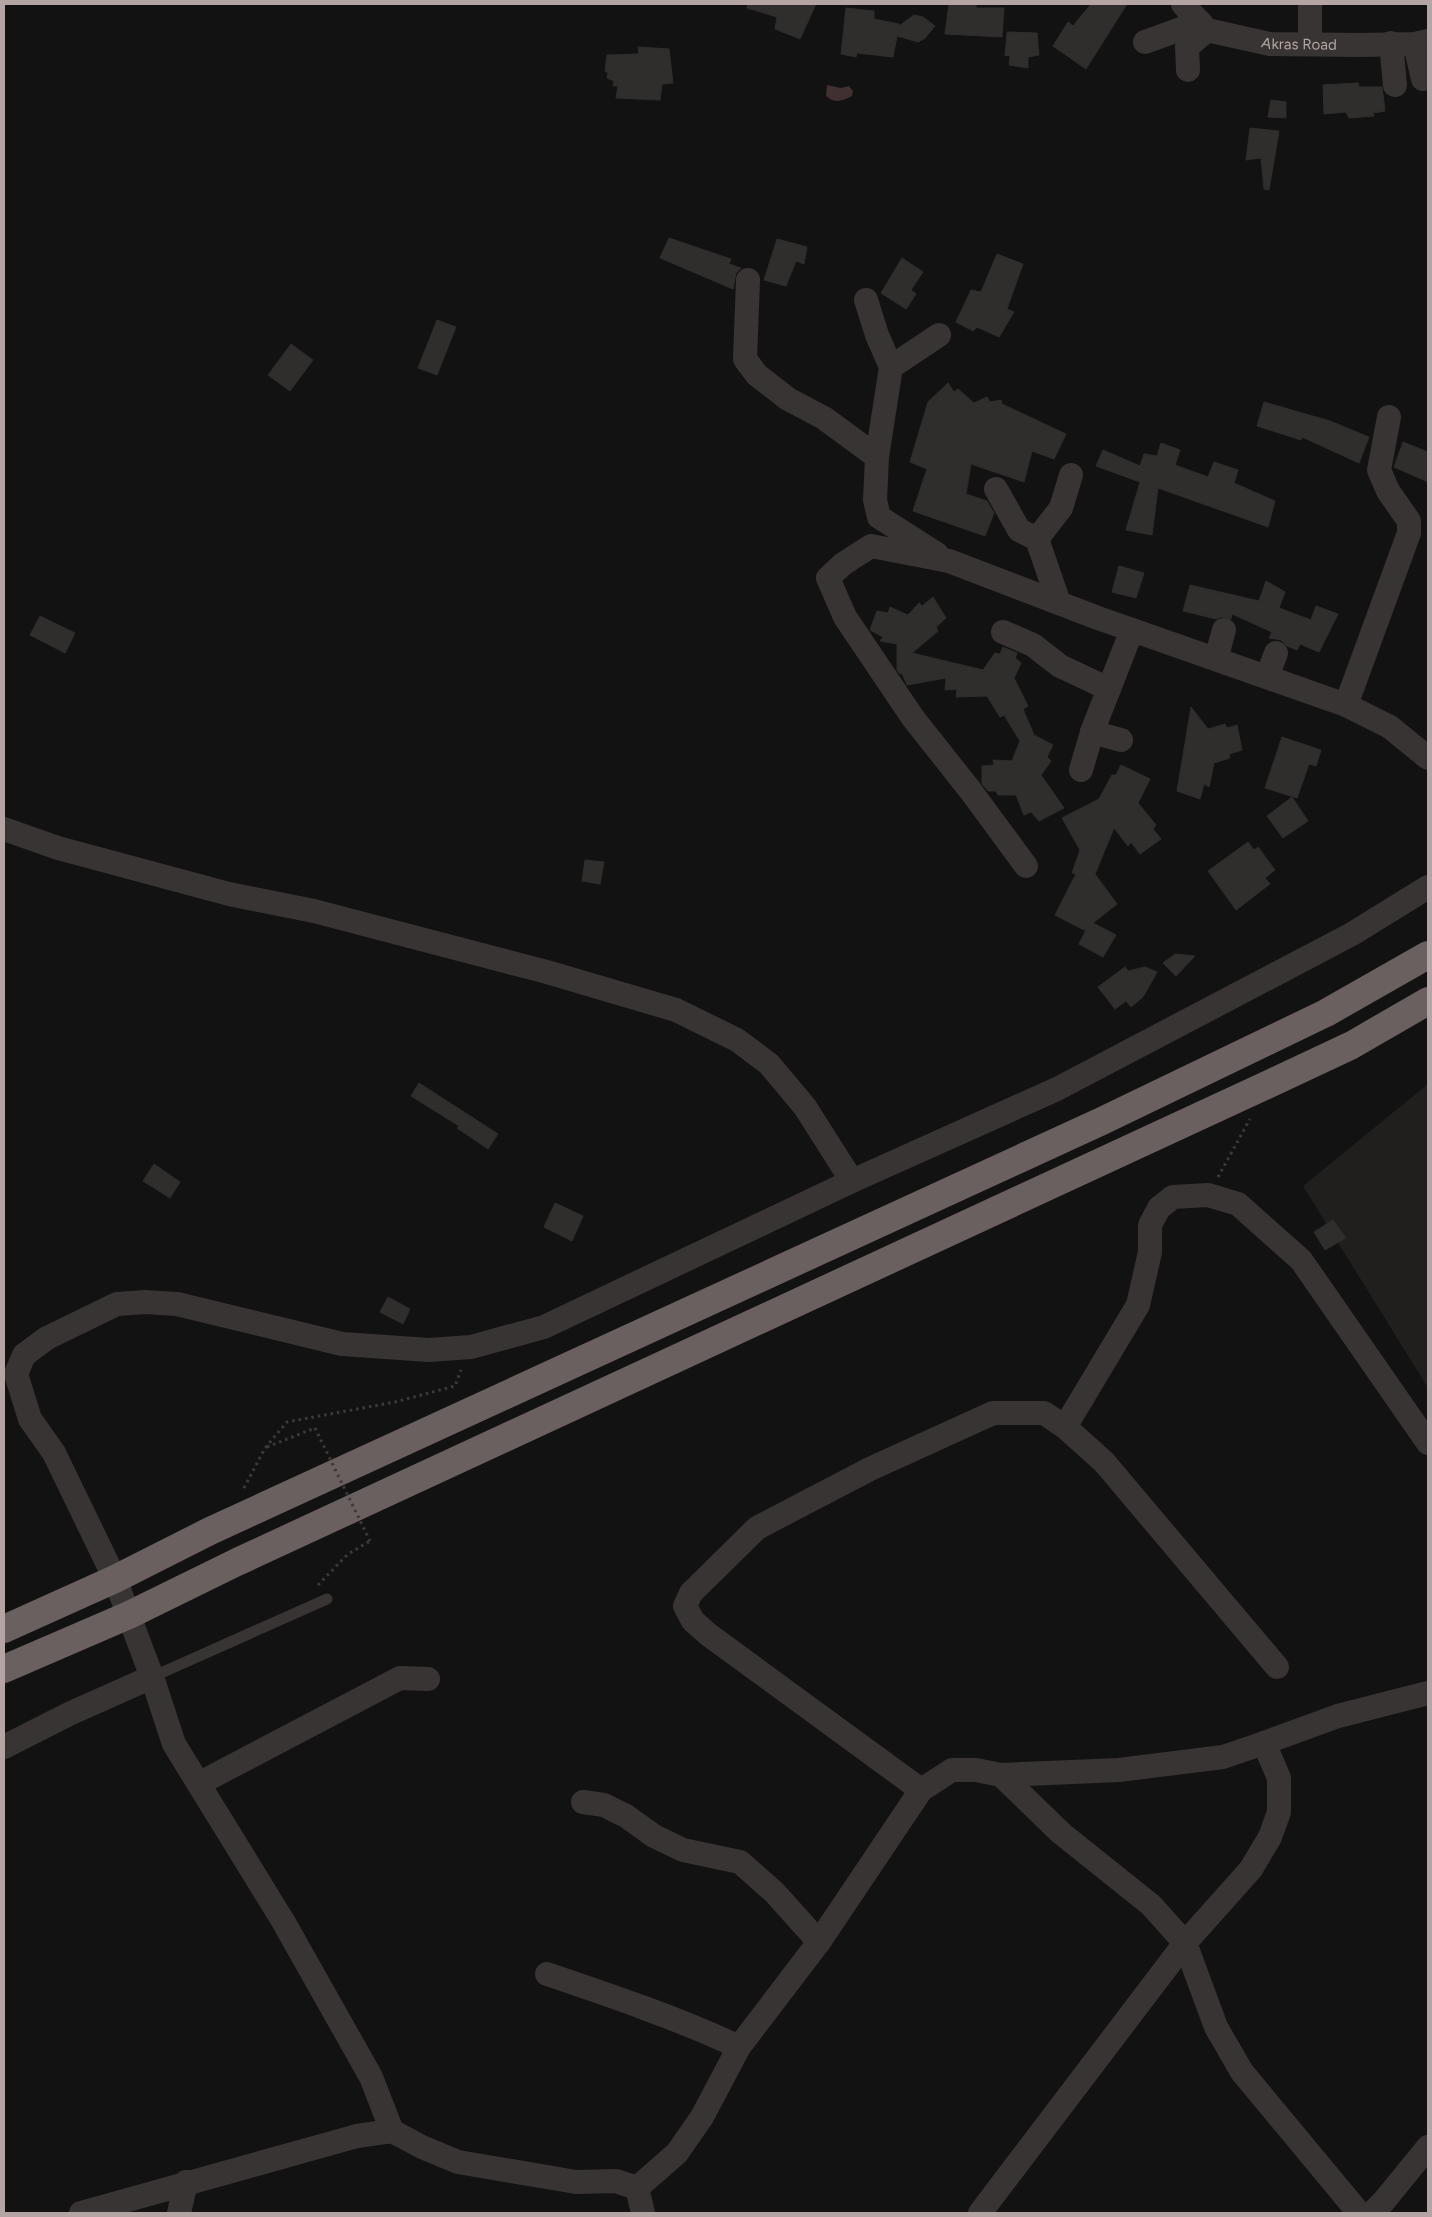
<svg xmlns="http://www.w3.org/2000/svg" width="1432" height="2217" font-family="Figtree,sans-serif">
  <rect width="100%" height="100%" fill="#131212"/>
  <!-- built -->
  <path fill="#201f1e" d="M1428,1084V1388L1303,1186Z"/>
  <!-- water -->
  <path fill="#413032" d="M827,85L841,88L849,86L853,91L852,96C842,101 835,104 826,96Z"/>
  <!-- building -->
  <path fill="#2f2e2d" stroke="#2f2d2c" d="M748,4H816L800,39L775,29L777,17L747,8Z
    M949,4L976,5V8H1004L1002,37L945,34Z
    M1091,4H1127L1086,69L1053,46L1068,22L1073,26Z
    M846,8L874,11V19L899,24V26L914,15L923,17L935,26L925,38L918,42L897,36L893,57L857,53L856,57L841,54Z
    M1007,32L1037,33L1039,55L1028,57V68L1009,65L1010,55L1005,56Z
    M638,47L669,49L673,83L662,84L660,100L616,98L618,86H613L614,81L607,78L608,73L605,71L607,55L639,54Z
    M1358,83L1359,87H1382L1385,111L1373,113L1374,116L1349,118L1346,112L1324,114L1323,85Z
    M1271,100L1286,102V118L1268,117Z
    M1250,128L1279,131L1269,190L1264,189L1261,158L1246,160Z
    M669,238L731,259L729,264L741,268L736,273L733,289L660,258Z
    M777,239L807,247L804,264L796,261L786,286L764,280Z
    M997,254L1023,264L1007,309L1014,312L999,337L977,327L973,331L956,322L971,290L981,292Z
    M902,258L923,272L911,290L916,294L906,309L881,293Z
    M437,320L456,327L437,375L418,368Z
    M291,344L313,360L290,391L268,375Z
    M948,383L954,392L958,389L974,403L987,397L990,402L1001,400L1002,404L1066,434L1054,459L1032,451L1024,482L971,464L966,494L987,501L994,513L985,536L913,511L927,469L910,462L928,402Z
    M1264,402L1330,421L1369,437L1359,463L1302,437L1301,440L1257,426Z
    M1403,442L1428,452V482L1394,467Z
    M1161,443L1180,450L1175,465L1208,477L1214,462L1238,470L1234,483L1275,501L1268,527L1158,488L1152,535L1126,530L1140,482L1096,466L1103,450L1140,466L1144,454L1157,456Z
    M1119,566L1144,573L1136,598L1112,592Z
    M1266,581L1285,592L1279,608L1311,620L1316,606L1338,614L1319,652L1300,644L1297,650L1287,646L1281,640L1269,638L1272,632L1232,614L1231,619L1221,617L1216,619L1183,611L1190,585L1259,601Z
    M933,597L946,618L936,627L938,631L912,653L983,670L995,653L1000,654L1003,647L1017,653L1015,658L1021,663L1014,678L1028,706L1023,709L1034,735L1053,745L1047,757L1051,761L1041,775L1064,808L1039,821L1031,812L1024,815L1016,795H998L996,791H988L982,784V766L994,765L993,760L1012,761L1020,741L1004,715L1000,717L987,696L956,697L957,689L945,690L946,678L907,685L902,673L900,674L897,670V644L880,641L883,637L870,630L877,611L888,613L890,607L908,615L919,603L922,606Z
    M40,616L75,633L65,653L30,635Z
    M1191,707L1208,729L1225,724L1227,728L1237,725L1242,750L1229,754L1230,758L1214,763L1209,787L1204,784L1200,799L1177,791Z
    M1282,737L1321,750L1316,766L1309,764L1297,798L1265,788Z
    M1121,765L1150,779L1138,803L1156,825L1153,829L1161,839L1140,854L1131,842L1128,846L1114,828L1095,874L1117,904L1093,923L1116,935L1103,957L1079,944L1087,928L1084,930L1055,915L1076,874L1072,873L1080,850L1062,818L1099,799L1112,775H1116Z
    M1292,797L1308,821L1283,838L1267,816Z
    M1248,842L1254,850L1258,847L1275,870L1265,878L1270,884L1236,910L1208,871Z
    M585,860L604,862L600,884L582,881Z
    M1175,954L1195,956L1176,976L1163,963Z
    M1125,967L1128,971L1145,967L1157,972L1143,997L1131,1007L1126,1001L1115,1009L1098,987Z
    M419,1083L498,1134L488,1149L457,1128L459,1126L411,1096Z
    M154,1164L180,1182L170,1198L143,1181Z
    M555,1203L583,1216L572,1241L544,1227Z
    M1333,1220L1346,1238L1325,1250L1314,1232Z
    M388,1297L410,1309L403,1324L380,1312Z"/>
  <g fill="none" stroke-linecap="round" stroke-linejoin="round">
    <!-- path -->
    <path stroke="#3f3a39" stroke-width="3" stroke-dasharray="2.5 4" stroke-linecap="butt" d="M1218,1177L1250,1119
      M267,1447L315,1428
      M244,1488L265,1448L287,1422L395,1402L455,1386L461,1370
      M318,1585L348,1554L370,1541"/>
    <!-- lane -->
    <path stroke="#383433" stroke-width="11" d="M152,1677L327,1599"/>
    <!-- street -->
    <g stroke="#383433" stroke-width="24">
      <path id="s1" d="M1183,4L1207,30L1270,44L1360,45L1415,44L1428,41"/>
      <path d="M1310,4V44"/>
      <path d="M1145,42L1200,22"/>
      <path d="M1391,43L1395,85"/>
      <path d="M1415,44L1423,79"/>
      <path d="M1188,70L1187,47L1207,30"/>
      <path d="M748,280L745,359L757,375L788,399L824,418L877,457L875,500L879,517L937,554"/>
      <path d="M866,300L877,335L891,367L877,457"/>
      <path d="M891,367L939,335"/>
      <path d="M996,489L1019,530L1037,539L1059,603"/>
      <path d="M1037,539L1061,508L1071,475"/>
      <path d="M1003,632L1033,645L1060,666L1109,689"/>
      <path d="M1216,659L1224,630"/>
      <path d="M1267,677L1276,653"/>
      <path d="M1346,705L1409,533V521L1388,491L1379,470L1389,417"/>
      <path d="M1092,732L1121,740"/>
      <path d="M1081,770L1092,732L1132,630"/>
      <path d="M4,829L58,848L229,894L314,911L547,972L676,1010L737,1040L769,1064L805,1107L852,1181"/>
      <path d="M1026,866L970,790L913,718L845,617L828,578L843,564L871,546L949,561L1098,618L1346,705L1390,727L1428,758"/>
      <path d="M1065,1427L1138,1305L1150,1252V1225L1159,1208L1173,1197L1208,1195L1238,1204L1301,1260L1428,1443"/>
      <path d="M4,1747L71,1713L152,1677"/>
      <path d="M1001,1775L1119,1770L1223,1757L1264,1743"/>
      <path d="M200,1783L400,1678L428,1679"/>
      <path d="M921,1790L709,1635L693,1621L685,1606L691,1593L757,1528L870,1469L993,1413H1044L1065,1427L1104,1462L1277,1667"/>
      <path d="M583,1802L604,1805L626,1816L654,1836L683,1850L740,1862L774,1892L819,1942"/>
      <path d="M547,1974C612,1996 677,2018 739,2047"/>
      <path d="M392,2131L371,2077L283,1921L174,1744L152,1677L115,1579L54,1453L30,1419L16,1374L24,1355L47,1338L117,1304L145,1302L177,1304L342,1344L429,1350L471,1347L544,1327L852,1181L1057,1089L1352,934L1428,887"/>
      <path d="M637,2188L643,2213"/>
      <path d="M81,2213L357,2136L392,2131L422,2147L458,2162L576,2182L616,2181L637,2188L677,2153L702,2117L739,2047L819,1942L921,1790L952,1770H976L1001,1775L1061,1833L1151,1905L1185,1943L1216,2027L1242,2072L1359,2213"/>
      <path d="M179,2213L186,2182"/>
      <path d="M980,2213L1185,1943L1251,1869L1270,1837L1279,1812V1778L1264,1743L1338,1716L1428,1693"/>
      <path d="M1372,2213L1384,2201L1428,2147"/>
    </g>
    <!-- highway -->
    <path stroke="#69605f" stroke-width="28" d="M4,1629L115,1579L210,1531L1102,1121L1326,1013L1428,955
      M4,1669L129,1615L237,1562L1269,1084L1352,1045L1428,1001"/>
    <!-- path-bridge -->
    <path stroke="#3f3a39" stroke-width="3" stroke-dasharray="2.5 4" stroke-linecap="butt" d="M315,1428L370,1541"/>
  </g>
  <g text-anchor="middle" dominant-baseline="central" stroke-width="5" stroke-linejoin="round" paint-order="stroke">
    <!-- street labels -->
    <g font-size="15" fill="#b4a5a4" stroke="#0e0d0d">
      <text stroke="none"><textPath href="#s1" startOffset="129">Akras Road</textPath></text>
    </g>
  </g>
  <!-- border -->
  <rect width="1432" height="2217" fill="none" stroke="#b4a5a4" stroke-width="10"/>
</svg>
